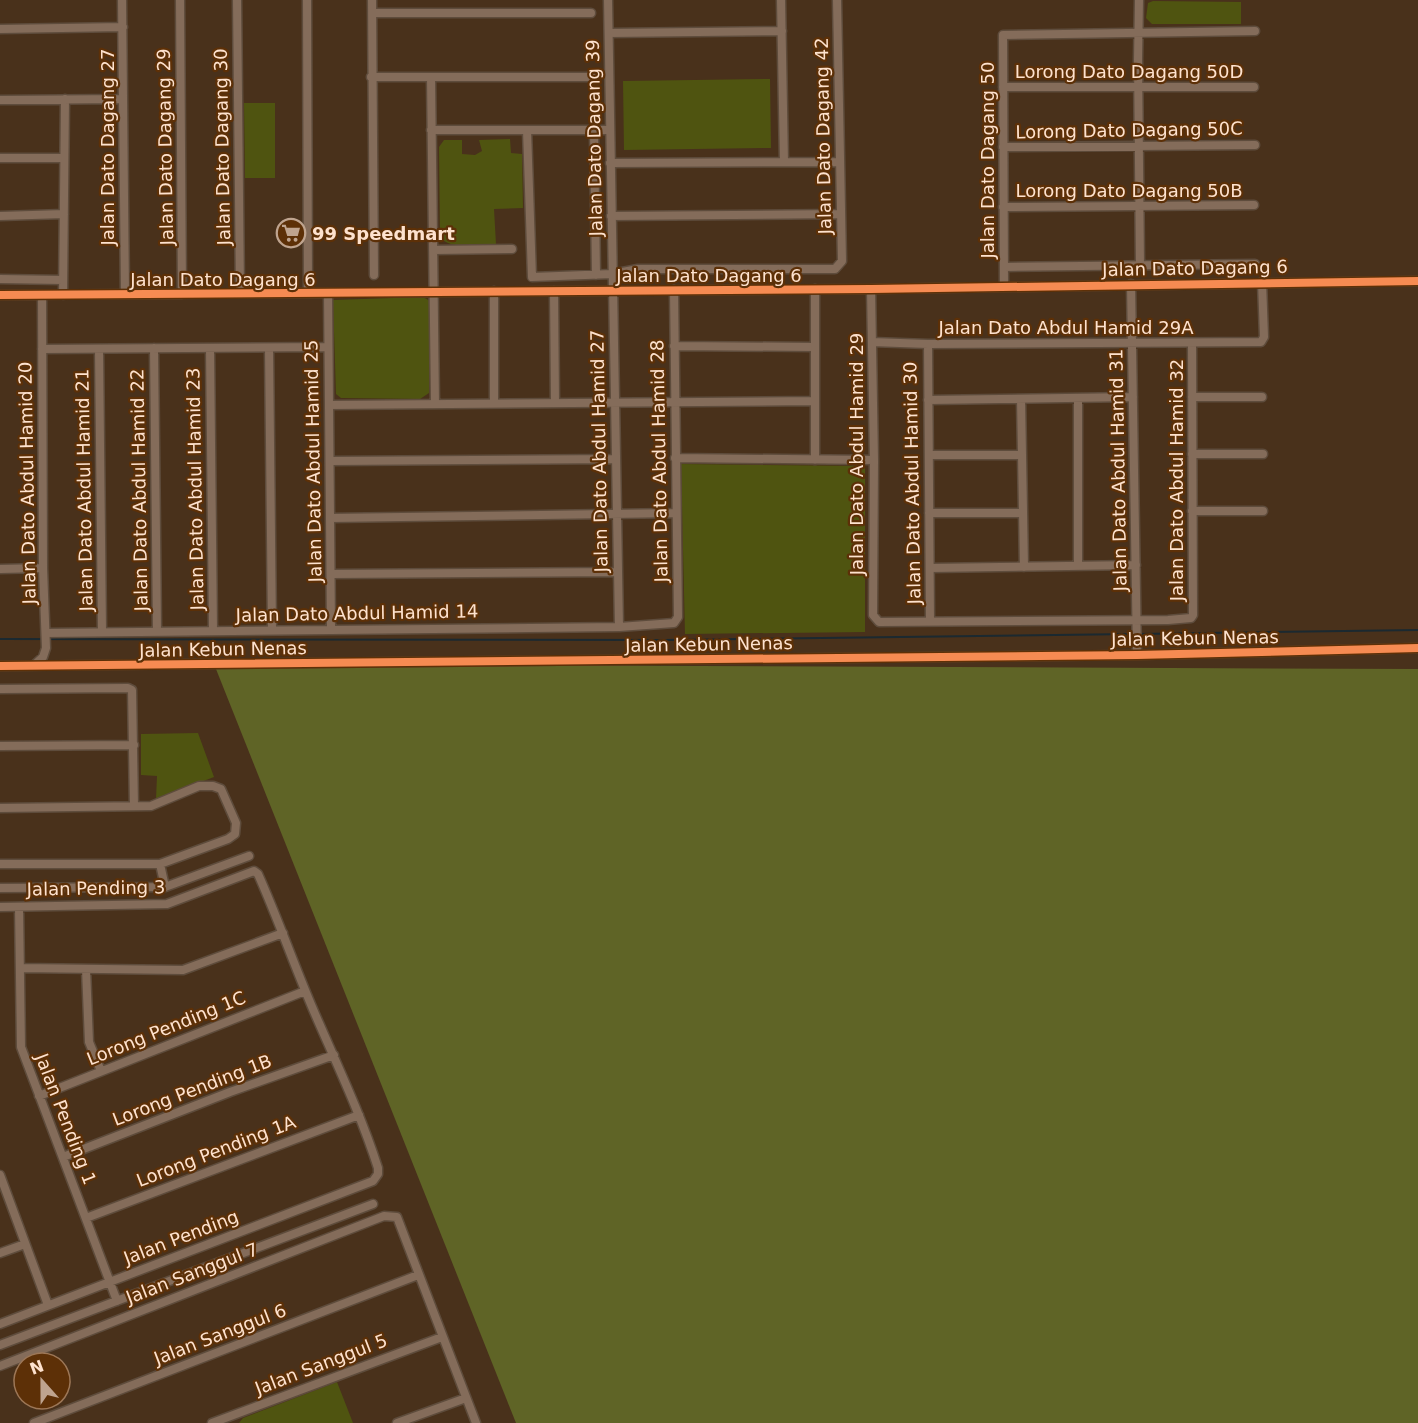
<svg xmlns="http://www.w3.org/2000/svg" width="1418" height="1423" font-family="'DejaVu Sans',sans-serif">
  <rect width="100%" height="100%" fill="#49311b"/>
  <!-- green -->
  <path fill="#4f5410" d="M1153,1L1241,2V24H1152L1146,18L1148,3Z
    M770,79L771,148L624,150L623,81Z
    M244,103H275V178H245Z
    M510,139L511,153L522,154L523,208L494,209L496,244C480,244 450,251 440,237L439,147L444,140H462V154L475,155L482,151L479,140Z
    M423,297L430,301L429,393L420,399L341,398L336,394L333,300Z
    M681,464L865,466V632L685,634Z
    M198,733L214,777L156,799L157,776L141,775V734Z
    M337,1382L353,1423H239L243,1418Z"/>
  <!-- forest -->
  <path fill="#5f6426" d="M214,664L1418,669V1423H516Z"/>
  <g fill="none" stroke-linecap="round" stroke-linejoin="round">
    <!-- stream -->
    <path stroke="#1b2930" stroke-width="2" d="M1139,634L1418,630
      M0,639L665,640L1133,634"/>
    <!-- minor casing -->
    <g stroke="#5e4c3c" stroke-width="11">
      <path id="minor" d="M122,0L125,294
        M180,0L182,294
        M237,0L240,293
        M307,0L308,293
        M372,0L374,275
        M608,0L619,627
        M781,0L784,162
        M1139,0L1138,60L1140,266
        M372,13H591
        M0,29L123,27
        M609,33L782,31
        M371,77H592
        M431,77L435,404
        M1003,87H1254
        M0,100L123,99
        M431,130H609
        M527,130L532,277L612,274L638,269H835L842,261L837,0
        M594,130L596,275
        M1003,147L1255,145
        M0,158H64
        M610,163L839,162
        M1003,207L1254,205
        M0,216L64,214
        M611,216L840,214
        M433,250L512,249
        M1004,267L1255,264
        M0,279L63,280
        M1131,284L1137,655
        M1004,286L1003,35L1255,31
        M815,289V460
        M871,289L874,460L873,615L879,622L1168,620L1191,618L1193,615L1192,343
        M494,291V403
        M554,291L555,403
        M328,293L331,629
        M0,295L871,289L1418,281
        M63,295L65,99
        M872,342L928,344L1261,342L1264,337L1262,282
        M928,344L930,621
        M674,346L815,347
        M154,348L157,631
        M210,348L213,631
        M269,348L272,630
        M42,349L328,347
        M99,349L102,632
        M1192,397H1262
        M1078,398V566
        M1021,399L1024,567
        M928,400L1133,397
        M329,405L815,401
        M1192,454H1263
        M929,455H1021
        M675,458L874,460
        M330,461L616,459
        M1192,511H1263
        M929,513H1022
        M330,518L676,513
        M930,568L1136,565
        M0,569L43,568
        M331,574L618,572
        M46,633L619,627L674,623L678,617L674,290
        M0,666L1137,655L1418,648
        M33,666L43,657L46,648L43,568L42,295
        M0,689L128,688L132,690L134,806
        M0,746L134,745
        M0,808L151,806L199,786H213L221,789L236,823L235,834L228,839L160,864H0
        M160,864L165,887
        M0,888L165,887L249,856
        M0,907L167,904L254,871L258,874C280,923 297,974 319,1023C340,1071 362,1118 378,1168V1174L373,1181L0,1324
        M19,907L21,1047L117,1301
        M20,968L183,970L283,933
        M86,969L89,1042L101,1071
        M39,1096L305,991
        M63,1157L230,1092L334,1055
        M0,1175L48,1305
        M86,1218L359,1115
        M0,1253L25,1244
        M0,1345L373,1204
        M0,1366L384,1216L397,1217L476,1423
        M34,1423L418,1275
        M212,1423L442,1337
        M397,1423L466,1398"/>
    </g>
    <!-- minor -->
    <use href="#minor" stroke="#846c5a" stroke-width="8"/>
    <!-- cycleway casing -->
    <g stroke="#5d3007" stroke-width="11">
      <path id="cycleway" d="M0,295L871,289L1418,281
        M0,666L1137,655L1418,648"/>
    </g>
    <!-- cycleway -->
    <use href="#cycleway" stroke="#f68b52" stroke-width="8"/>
  </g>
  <!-- icons -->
  <defs>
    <g id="supermarket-ring" transform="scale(1.5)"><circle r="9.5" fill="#5d3007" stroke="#bfa48f" stroke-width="1.5"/><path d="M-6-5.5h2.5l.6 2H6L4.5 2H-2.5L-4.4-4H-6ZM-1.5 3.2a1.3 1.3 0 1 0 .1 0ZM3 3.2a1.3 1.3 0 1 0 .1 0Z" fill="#bfa48f"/></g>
  </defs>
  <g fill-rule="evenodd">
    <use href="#supermarket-ring" x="291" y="233"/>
  </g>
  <g text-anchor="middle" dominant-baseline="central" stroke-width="4.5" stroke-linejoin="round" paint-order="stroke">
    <!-- street labels -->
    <g font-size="18" fill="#fee2ce" stroke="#5d3007">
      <text x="1129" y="71">Lorong Dato Dagang 50D</text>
      <text transform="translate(1129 130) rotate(-1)">Lorong Dato Dagang 50C</text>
      <text transform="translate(823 136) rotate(-91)">Jalan Dato Dagang 42</text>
      <text transform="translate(594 138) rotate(-91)">Jalan Dato Dagang 39</text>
      <text transform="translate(107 147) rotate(-90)">Jalan Dato Dagang 27</text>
      <text transform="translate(165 147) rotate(-91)">Jalan Dato Dagang 29</text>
      <text transform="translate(222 147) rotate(-91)">Jalan Dato Dagang 30</text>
      <text transform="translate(987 160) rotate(-90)">Jalan Dato Dagang 50</text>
      <text x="1129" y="190">Lorong Dato Dagang 50B</text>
      <text transform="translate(1195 268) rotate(-1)">Jalan Dato Dagang 6</text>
      <text x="709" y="275">Jalan Dato Dagang 6</text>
      <text x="223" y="279">Jalan Dato Dagang 6</text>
      <text x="1066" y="327">Jalan Dato Abdul Hamid 29A</text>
      <text transform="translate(599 451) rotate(-91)">Jalan Dato Abdul Hamid 27</text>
      <text transform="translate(856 454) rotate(-90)">Jalan Dato Abdul Hamid 29</text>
      <text transform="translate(313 461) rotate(-91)">Jalan Dato Abdul Hamid 25</text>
      <text transform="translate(659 461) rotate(-91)">Jalan Dato Abdul Hamid 28</text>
      <text transform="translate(1118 470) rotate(-91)">Jalan Dato Abdul Hamid 31</text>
      <text transform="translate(1176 480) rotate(-90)">Jalan Dato Abdul Hamid 32</text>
      <text transform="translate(27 483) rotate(-91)">Jalan Dato Abdul Hamid 20</text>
      <text transform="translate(912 483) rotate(-91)">Jalan Dato Abdul Hamid 30</text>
      <text transform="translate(195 489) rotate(-91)">Jalan Dato Abdul Hamid 23</text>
      <text transform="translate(84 490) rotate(-91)">Jalan Dato Abdul Hamid 21</text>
      <text transform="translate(139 490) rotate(-91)">Jalan Dato Abdul Hamid 22</text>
      <text transform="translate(357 613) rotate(-1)">Jalan Dato Abdul Hamid 14</text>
      <text transform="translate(1195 638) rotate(-1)">Jalan Kebun Nenas</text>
      <text transform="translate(709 644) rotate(-1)">Jalan Kebun Nenas</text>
      <text transform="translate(223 649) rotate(-1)">Jalan Kebun Nenas</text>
      <text transform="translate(96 888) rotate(-1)">Jalan Pending 3</text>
      <text transform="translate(166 1028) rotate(-22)">Lorong Pending 1C</text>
      <text transform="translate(192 1090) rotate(-21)">Lorong Pending 1B</text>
      <text transform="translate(66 1119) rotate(69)">Jalan Pending 1</text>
      <text transform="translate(216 1151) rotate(-21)">Lorong Pending 1A</text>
      <text transform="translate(181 1237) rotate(-21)">Jalan Pending</text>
      <text transform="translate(192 1273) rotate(-21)">Jalan Sanggul 7</text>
      <text transform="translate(220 1334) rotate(-21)">Jalan Sanggul 6</text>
      <text transform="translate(321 1364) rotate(-21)">Jalan Sanggul 5</text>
    </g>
    <!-- poi labels -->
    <g font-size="18" font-weight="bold" fill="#fee2ce" stroke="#5d3007" text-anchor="start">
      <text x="312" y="233">99 Speedmart</text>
    </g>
  </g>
  <!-- north arrow -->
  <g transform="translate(42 1381) rotate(339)"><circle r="28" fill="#5d3007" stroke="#9d7757" stroke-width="1.5"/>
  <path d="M0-4.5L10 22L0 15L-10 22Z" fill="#bfa48f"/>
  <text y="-9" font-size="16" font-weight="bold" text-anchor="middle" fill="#fee2ce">N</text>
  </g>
</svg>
